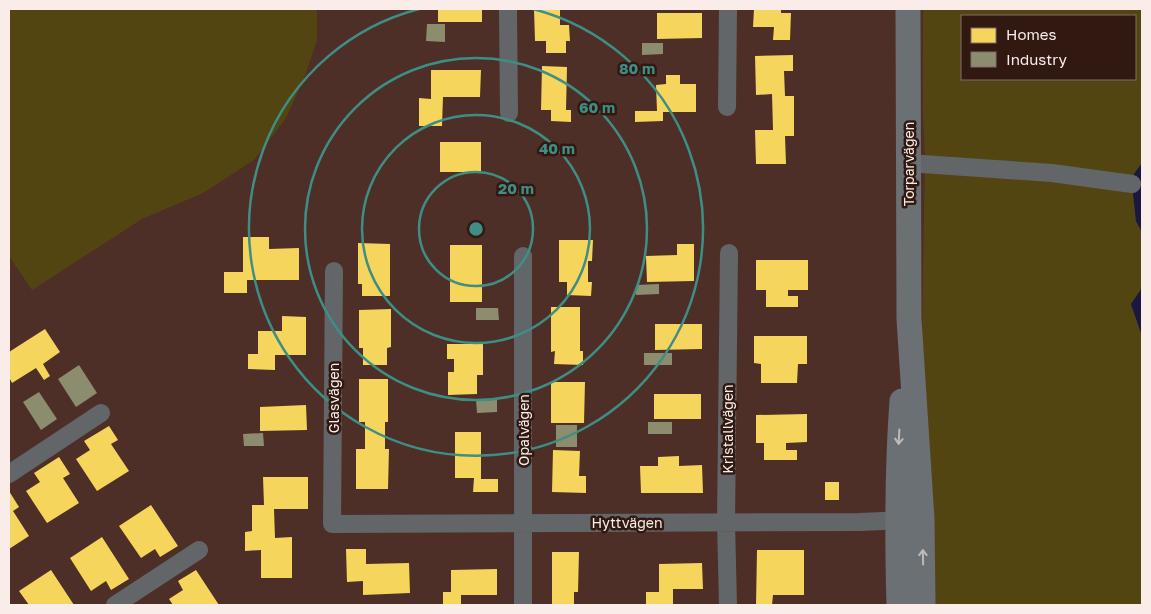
<svg xmlns="http://www.w3.org/2000/svg" width="1151" height="614" font-family="'Golos Text',sans-serif">
  <rect width="100%" height="100%" fill="#4d2f27"/>
  <!-- green -->
  <path fill="#534512" fill-rule="evenodd" d="M9,9H317V40L305,76L286,118L254,160L203,193L142,219L32,290L9,256Z
    M923,9H1142V163L1134,174L1136,221L1142,232V288L1131,304L1142,336V605H932L922,333L925,157L923,116ZM962,16H1135V79H962Z"/>
  <!-- water -->
  <path fill="#1a1740" d="M1142,163V232L1136,221L1132,184L1134,174Z
    M1142,288V336L1131,304Z"/>
  <!-- homes -->
  <path fill="#f6d55c" d="M438,9H482V22H438Z
    M534,9H560V25H569L570,41H566V53H546V41H535Z
    M754,9H781V13H791L790,40H773L774,27H753Z
    M657,13H702V38L657,39Z
    M793,55V71H784L785,96H794V136H785L786,164H756L755,130H773L772,94L756,95L755,56Z
    M542,66L567,67L566,110H571V122L551,121V110H541Z
    M431,70H481L480,97H443L442,126H419V98L431,99Z
    M666,75H680V84H696V112H663V121L635,122V111H657L656,85L666,84Z
    M440,142H481V172H440Z
    M243,237H269V249L299,248V280H247V293H224V272H243Z
    M559,240H593L592,261H588V282H592L591,296L567,295V282H559Z
    M358,243L390,244V296H362V284H358Z
    M677,244H694V281L647,282L646,256L677,255Z
    M450,245H482V302H450Z
    M756,260H808V290H788V296H798V307H766V290H756Z
    M551,307H580V351H583V365L554,364L555,351L551,352Z
    M391,309V347L387,348V365H363V348H359V310Z
    M282,316L306,317V355H275V370L248,369V354H258V331H282Z
    M655,324H702V349L655,350Z
    M45,329L60,352L43,364L50,376L44,380L36,368L12,383L9,377V352Z
    M754,336H807V364H798L797,383H761V364L754,363Z
    M447,344H483V375H477V394L448,395V372H454V359H447Z
    M359,379H388V422H385V449H389L388,489H356V449H365V422H359Z
    M551,382H585L584,423H551Z
    M654,394H701V419H654Z
    M306,405L307,430L260,431V407Z
    M807,414V442L786,443V450H797V460H764V443H756V415Z
    M109,426L118,440L111,444L129,471L97,491L76,459L90,450L84,441Z
    M455,432H481V479H498V492H473L474,478H455Z
    M553,450L580,451L579,476H586V493L552,492Z
    M679,456V466L702,465L703,493H641L640,466H658V457Z
    M59,457L70,474L63,478L79,503L47,523L26,491L40,482L34,473Z
    M263,477H308V509H274L275,538L292,537V578H261V550L245,551V532L252,531V505H264Z
    M825,482H839V500H825Z
    M9,491L19,507L13,511L29,536L9,549Z
    M151,505L178,546L160,557L155,549L141,558L119,526Z
    M102,537L129,579L111,590L106,581L91,591L70,558Z
    M346,549H366V564L409,563L410,593L363,595V581L347,582Z
    M757,550H804V595H773L772,605H756Z
    M552,552H579L578,592H574V605H552Z
    M702,563L703,589H673V604L646,605V592H659V564Z
    M497,569V595H461V605H443V592H451V570Z
    M51,570L74,605H29L19,591Z
    M196,570L219,605H173L169,599L183,590L178,581Z"/>
  <!-- industry -->
  <path fill="#8c8c6e" d="M427,24H445V42L426,41Z
    M642,43H663V54L642,55Z
    M659,284V294L636,295V285Z
    M476,308H498L499,320H476Z
    M644,353H672V365H644Z
    M79,365L97,393L76,407L58,379Z
    M39,392L57,419L41,430L23,402Z
    M476,400H497V412L477,413Z
    M648,422H672V434H648Z
    M556,425H577V447H556Z
    M263,433L264,446H244L243,434Z"/>
  <g fill="none" stroke-linecap="round" stroke-linejoin="round">
    <!-- street -->
    <path stroke="#626668" stroke-width="18" d="M508,9L509,113
      M727,107L728,9
      M908,163L1052,173L1132,184
      M334,271L332,524L859,522L909,520
      M9,474L101,413
      M115,605L199,550
      M523,605V256
      M728,605L726,522L729,253"/>
    <!-- secondary -->
    <path stroke="#6a7073" stroke-width="25" d="M908,9L909,319L922,519L923,605
      M899,605C897,537 897,469 902,401"/>
  </g>
  <!-- one-way arrows -->
  <defs><path id="oneway-shaft" d="M-6 0H5M1.5-3L5.5 0L1.5 3" fill="none" stroke-width="1.6" stroke-linecap="round" stroke-linejoin="round" transform="scale(1.25)"/></defs>
  <g stroke="#c0bab9">
    <use href="#oneway-shaft" transform="translate(899 437) rotate(93)"/>
    <use href="#oneway-shaft" transform="translate(923 557) rotate(-91)"/>
  </g>
  <!-- distance rings -->
  <g fill="none" stroke="#3e8e86" stroke-width="2.5">
    <circle cx="476" cy="229" r="57"/>
    <circle cx="476" cy="229" r="114"/>
    <circle cx="476" cy="229" r="171"/>
    <path d="M533 9A227 227 0 1 1 419 9"/>
  </g>
  <g text-anchor="middle" dominant-baseline="central" stroke-width="5" stroke-linejoin="round" paint-order="stroke">
    <!-- street labels -->
    <g font-size="14" fill="#faece8" stroke="#311912">
      <text transform="translate(908 164) rotate(-90)">Torparvägen</text>
      <text transform="translate(333 398) rotate(-90)">Glasvägen</text>
      <text transform="translate(727 429) rotate(-90)">Kristallvägen</text>
      <text transform="translate(523 430) rotate(-90)">Opalvägen</text>
      <text x="627" y="522">Hyttvägen</text>
    </g>
  </g>
  <circle cx="476" cy="229" r="8" fill="#3e8e86" stroke="#311912" stroke-width="2.5"/>
  <g font-size="15" text-anchor="middle" font-weight="bold" fill="#3e8e86" stroke="#311912" stroke-width="5" stroke-linejoin="round" paint-order="stroke">
    <text x="637" y="74">80 m</text>
    <text x="597" y="113">60 m</text>
    <text x="557" y="154">40 m</text>
    <text x="516" y="194">20 m</text>
  </g>
  <!-- border -->
  <rect width="1151" height="614" fill="none" stroke="#faece8" stroke-width="20"/>
  <!-- legend -->
  <rect x="961" y="15" width="175" height="65" fill="#311912" stroke="#816d68"/>
  <rect x="971" y="28" width="25" height="15" fill="#f6d55c" stroke="#816d68"/>
  <text x="1006" y="40" font-size="15" fill="#faece8">Homes</text>
  <rect x="971" y="52" width="25" height="15" fill="#8c8c6e" stroke="#816d68"/>
  <text x="1006" y="65" font-size="15" fill="#faece8">Industry</text>
</svg>
